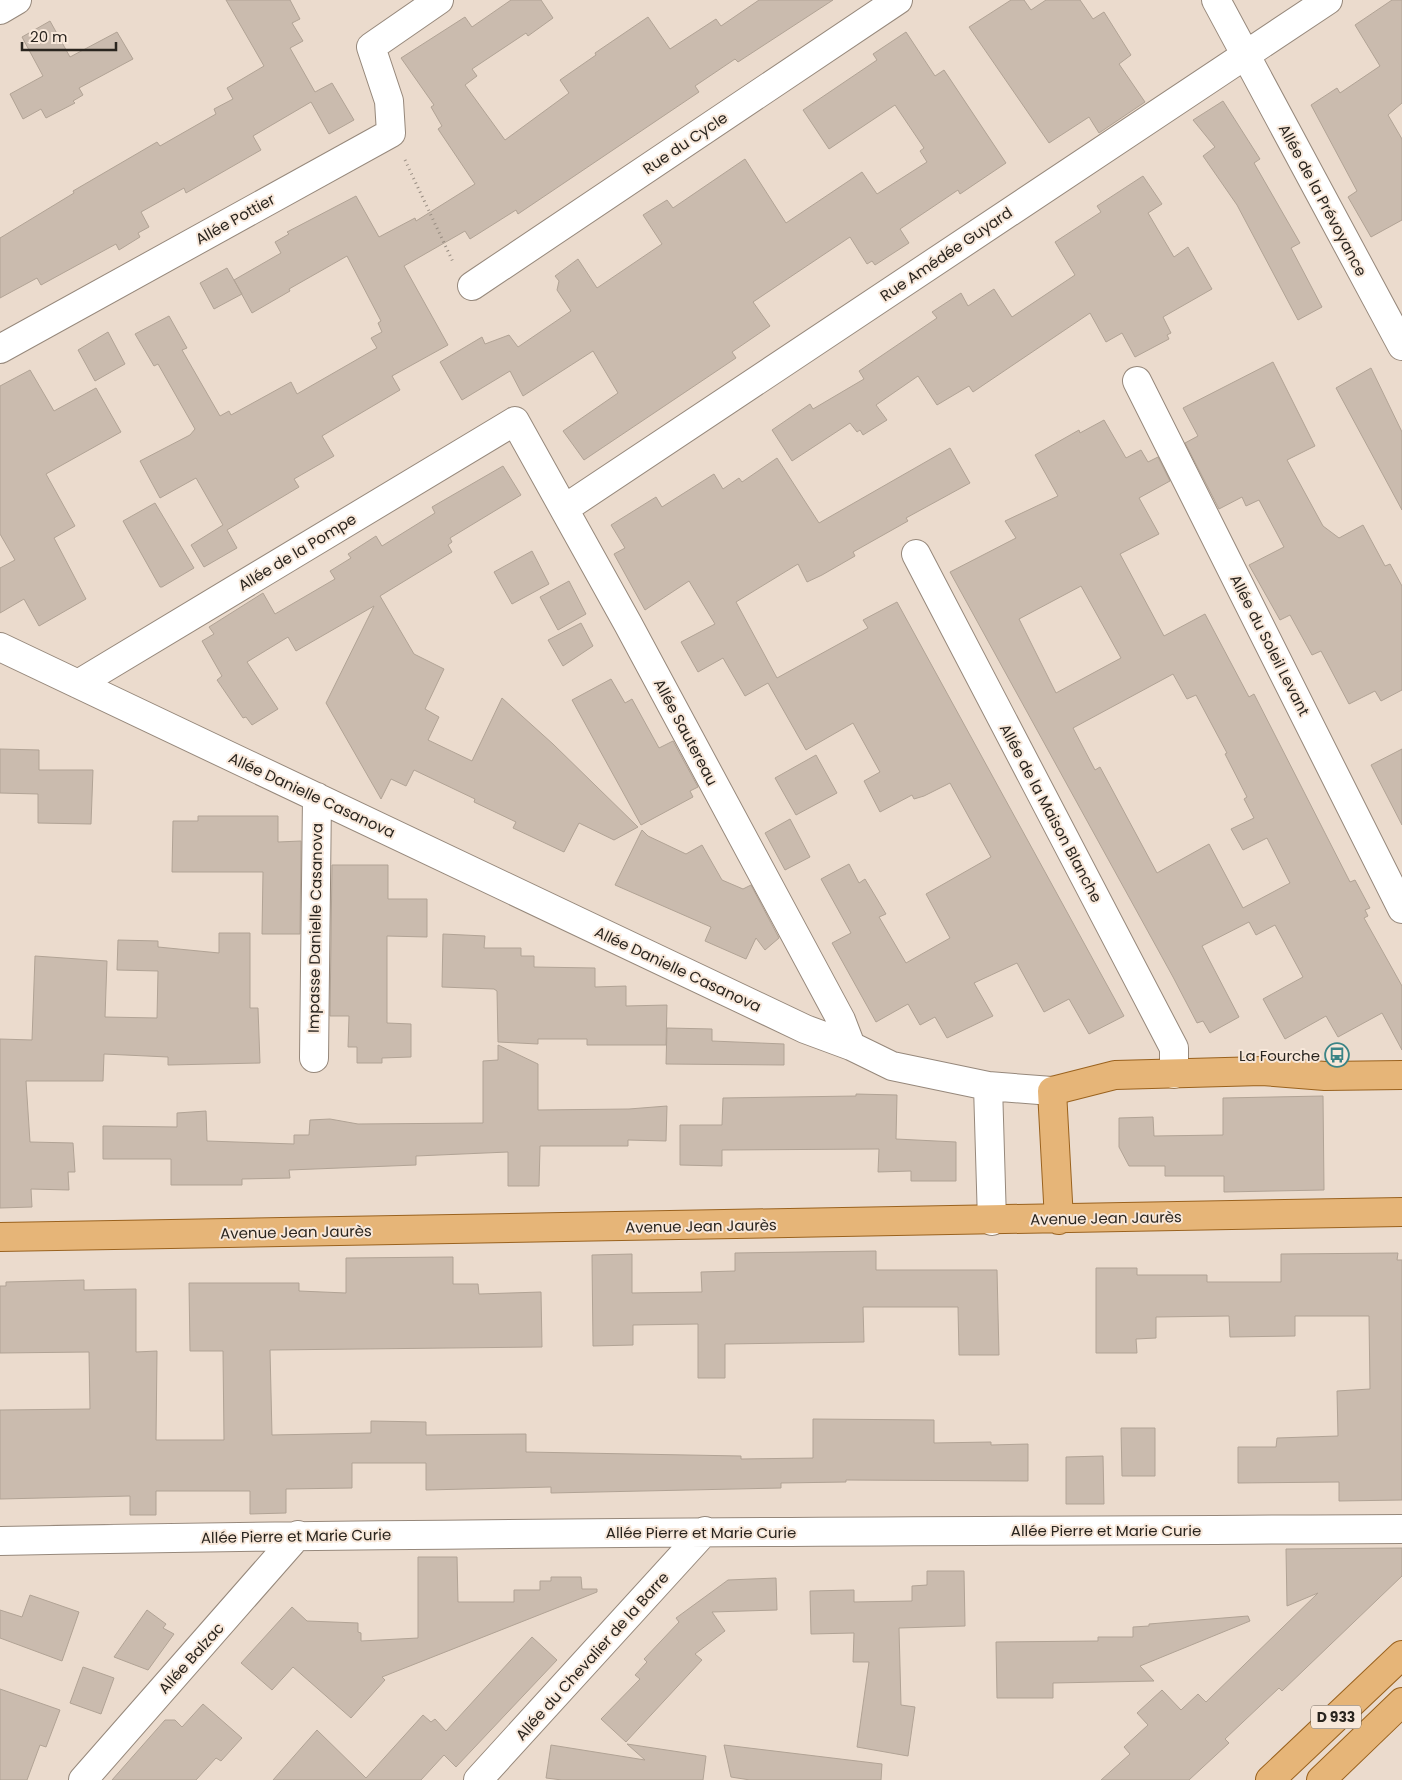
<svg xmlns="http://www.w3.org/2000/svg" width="1402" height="1780" font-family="Poppins,sans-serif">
  <rect width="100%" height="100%" fill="#ebdbcd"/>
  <!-- building -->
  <path fill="#cabbae" stroke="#b1a395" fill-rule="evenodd" d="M226,0H290L300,19L292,23L303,41L290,48L315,92L332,83L354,120L329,134L311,102L253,136L261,150L186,193L184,188L141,212L149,227L138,233L140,237L119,250L116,244L41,285L37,278L0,298V238L74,193L73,191L157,142L160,146L216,114L214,109L233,99L227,88L264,66Z
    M511,0H541L553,18L528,36L526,33L472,69L477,76L465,85L505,140L569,93L560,80L596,55L595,53L648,17L670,49L716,19L721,26L759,0H833L738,62L735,59L695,86L699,92L518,214L516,210L470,239L465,231L404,266L448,345L392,376L400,390L322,436L334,456L294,479L299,487L227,530L237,548L204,567L191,545L223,525L196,478L160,498L140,461L190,435L195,429L158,364L154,366L135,334L169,316L187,348L182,350L220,416L229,411L231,415L291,382L297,394L377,348L371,338L382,332L378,323L381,321L347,256L289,289L290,291L252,313L234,280L281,253L275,242L289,234L287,232L356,196L379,237L415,218L416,221L475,184L438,129L442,126L431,107L434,105L401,58L465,17L472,27Z
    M1011,0H1024L1031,10L1046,0H1080L1093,19L1104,12L1131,55L1119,64L1145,102L1099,133L1089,117L1049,143L969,27Z
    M1392,0H1402V103L1388,115L1402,139V220L1371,237L1348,197L1357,191L1311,105L1337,88L1340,93L1380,66L1355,25Z
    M50,21L70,57L117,32L133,59L79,88L83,95L73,101L75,103L46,118L41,109L23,119L10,94L43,76L22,37Z
    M906,32L935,76L944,70L1006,163L960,194L958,190L900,229L909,243L875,265L872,261L867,264L850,237L753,302L770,326L732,352L736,358L584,460L563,431L618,393L593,351L523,396L510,371L462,400L440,362L482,337L485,344L509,335L518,347L571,311L557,290L559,281L555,276L578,259L597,288L662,244L643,215L667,200L673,208L745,159L786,223L862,172L877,194L927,162L920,151L924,148L895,105L829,149L803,110L877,60L873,54Z
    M1223,101L1260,159L1254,163L1300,243L1291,248L1322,307L1298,320L1237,205L1203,156L1215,147L1193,120Z
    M1143,176L1162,204L1148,213L1174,257L1188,247L1212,289L1163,317L1171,333L1167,335L1169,339L1135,357L1122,333L1106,342L1090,313L973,392L969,386L937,405L918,376L876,405L887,420L863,435L860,430L857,432L850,423L792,461L772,430L810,404L813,409L864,379L859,371L937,318L932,312L961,293L968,306L994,289L1012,317L1075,275L1055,242L1101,212L1097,206Z
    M227,268L242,294L214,309L200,283Z
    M108,332L125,364L95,381L78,350Z
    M1273,362L1315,446L1287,460L1323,526L1339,538L1363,525L1385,566L1390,564L1402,586V690L1381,701L1375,691L1349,704L1321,651L1312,655L1290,615L1280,620L1249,565L1284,547L1259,500L1246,506L1242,497L1219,509L1185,443L1198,436L1183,408Z
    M1371,368L1402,432V510L1336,388Z
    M30,370L54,411L96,388L121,432L46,474L75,526L54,538L86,599L39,626L24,599L0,613V568L15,560L0,534V386Z
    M1104,420L1126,458L1141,450L1148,462L1158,457L1170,481L1139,498L1159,534L1120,554L1164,636L1205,614L1249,697L1254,694L1350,882L1355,880L1370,908L1365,910L1368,916L1364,918L1402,986V1050L1382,1013L1338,1037L1326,1016L1285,1039L1263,999L1303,977L1275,925L1256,935L1249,922L1202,946L1239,1017L1210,1033L1203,1021L1197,1023L1173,977L950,572L1016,538L1005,521L1058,496L1035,455L1079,430L1080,433ZM1081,586L1121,658L1056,693L1019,619ZM1173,674L1187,699L1196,695L1227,753L1225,754L1247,797L1244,799L1254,818L1231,829L1243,850L1267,838L1290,883L1243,908L1209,844L1157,873L1100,767L1095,770L1073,728Z
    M950,448L970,483L906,518L908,521L853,552L855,556L822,575L807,582L798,564L736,602L777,678L868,628L863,620L897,602L1124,1016L1089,1034L1069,999L1044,1012L1017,963L974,983L993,1016L947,1038L935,1017L920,1025L908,1004L876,1022L832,943L851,933L821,879L849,864L859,883L865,879L886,914L879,917L906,963L950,938L926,894L991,857L977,832L950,783L924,796L914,799L912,795L880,812L864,781L880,772L853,723L806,750L768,683L745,696L723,658L698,672L681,642L715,624L689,581L645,610L614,554L625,548L611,525L656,497L662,507L714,474L723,489L739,478L742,482L777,458L819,523Z
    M503,466L521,495L450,538L452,542L448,545L452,552L380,596L414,654L444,669L425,709L439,717L428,740L472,761L502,698L553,744L638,827L614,840L579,823L564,852L513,828L516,822L474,802L475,799L414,770L406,786L391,779L381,799L326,703L374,606L296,651L288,637L247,662L278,709L252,725L246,717L243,718L217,680L222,676L202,641L214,634L209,627L263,593L275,614L335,579L330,571L351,558L348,554L376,536L382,546L435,513L432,507Z
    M155,503L194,568L162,587H160L123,521Z
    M532,551L549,584L512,604L494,572Z
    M569,581L586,614L558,630L540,597Z
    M581,623L593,646L563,666L548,640Z
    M611,679L625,703L632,699L659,748L673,741L698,787L690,791L693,797L641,825L572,700Z
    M0,749L39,750V770H93L91,824L38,823V794L0,793Z
    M1402,749V825L1371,765Z
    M816,755L837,793L796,815L775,778Z
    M198,816H278V842L301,841L300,934H262L263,872H172L173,821H198Z
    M790,819L810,857L785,870L765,833Z
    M642,830L648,836L686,854L702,845L722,880L743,889L751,885L779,938L765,950L756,938L746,959L705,941L711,927L615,885Z
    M332,865H388V899H427V937L387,936V1023L411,1024V1057L382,1058V1063H357V1047H348L349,1016H330Z
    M219,933H250V1008H258L260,1063L168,1065V1057L104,1054L103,1081H26L30,1142L73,1143L75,1172H68L69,1190L31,1189L32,1207L0,1208V1039L32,1040L35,956L107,961L105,1017L157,1018L158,971L117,970L118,940L158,941V947L219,953Z
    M443,934L485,936L484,948H521V956H534V967L595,968V987L626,986V1006L667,1005L666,1045H587V1039H538V1044L498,1042L497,991L494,989L442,987Z
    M667,1028L712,1029V1041L784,1044V1065L666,1064Z
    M498,1045L538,1064V1110L629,1109L667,1106L666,1141L628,1140V1146H540L539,1186H508V1152L416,1156V1165L289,1170L290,1178L242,1179V1185H171V1159H103V1126L177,1127V1113L206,1111L207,1141L294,1144V1135H309L310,1120L330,1119L358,1124L483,1123V1061L498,1060Z
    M856,1094L897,1095L896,1139L956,1142V1181H911V1171L878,1172L879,1149L722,1150V1166L680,1165V1125H722L723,1098L856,1096Z
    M1323,1096L1324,1190L1224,1192V1176H1165V1166H1129L1119,1147V1118L1153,1117L1154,1136L1223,1135V1098Z
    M876,1251V1270H997L999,1355H959L958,1307H863L864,1342L725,1344V1378H698V1324L633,1325V1345L593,1346L592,1255L632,1254V1293L702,1292L701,1272L735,1271V1253Z
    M1398,1253L1397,1260H1402V1500L1339,1501V1482L1238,1483V1447H1276L1277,1438L1338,1436L1337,1391L1370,1389L1369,1316H1295V1336L1230,1337L1229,1316L1156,1317V1338L1136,1339L1137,1353H1096V1268H1137V1275H1207V1282H1281V1254Z
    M453,1257V1284H478L479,1294L541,1292L542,1347L270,1350L272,1435L371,1433V1421L426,1422V1435L526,1434V1452L741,1456V1459L813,1458V1419L934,1420V1443L991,1442V1445L1028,1444V1481L846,1480V1482L781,1483V1488L551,1493V1487L426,1490V1463H352V1488L286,1489V1513L250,1514V1491H156V1515H130V1496L0,1499V1410L90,1409L89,1352L0,1353V1286H6V1282L84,1280V1290L136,1289V1352L157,1351L156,1440H224L223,1351H190L189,1283H299V1291L346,1293V1258Z
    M1121,1428H1155V1476H1122Z
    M1103,1456L1104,1504H1066V1457Z
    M1402,1548V1576L1282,1691L1279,1688L1225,1739L1229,1743L1189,1780H1101L1130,1754L1124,1747L1148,1725L1137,1713L1162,1690L1181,1710L1198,1694L1206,1702L1318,1593L1287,1606L1286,1549Z
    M418,1557H457L458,1602H514V1590H540V1581H551V1577H581L582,1589H597V1592L382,1677L385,1680L351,1718L293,1667L272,1690L241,1663L292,1607L307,1621L358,1623V1632L361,1633V1641L418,1638Z
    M927,1571H964L965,1626L899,1628L901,1705L915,1707L908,1756L857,1747L869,1662H853L854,1633L811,1634L810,1591L854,1590V1602L912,1601V1586L927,1585Z
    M776,1578L777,1610L712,1612L725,1631L695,1654L702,1660L626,1742L601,1719L640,1679L635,1675L647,1662L644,1659L679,1622L676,1618L728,1580Z
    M30,1595L79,1612L62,1661L0,1638V1610L22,1617Z
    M147,1610L166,1624L163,1628L174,1634L148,1670L114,1657Z
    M1248,1616L1250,1621L1140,1666L1154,1681L1053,1683V1698H997L996,1642L1098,1641V1637H1133V1627L1149,1626V1624Z
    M532,1637L557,1660L456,1767L444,1755L421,1780H273L317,1730L366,1778L423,1715L431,1722L435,1719L446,1731Z
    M83,1667L114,1678L101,1714L70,1703Z
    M0,1689L60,1710L46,1747L40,1745L27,1780H0Z
    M203,1704L242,1738L221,1761L216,1758L196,1780H112L165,1720H175L182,1727Z
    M627,1744L706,1756L703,1780H562L546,1778L551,1745L645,1760Z
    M724,1745L882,1764L881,1780H750L731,1777Z"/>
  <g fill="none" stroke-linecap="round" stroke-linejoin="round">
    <!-- minor casing -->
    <g stroke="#96887b" stroke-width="30">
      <path id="minor" d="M1216,0L1402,346
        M0,10L17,0
        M472,286L898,0
        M0,349L391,133L389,101L371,47L439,0
        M1137,381L1402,909
        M564,509L1328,0
        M916,554L1174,1048V1074
        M0,647L805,1029L851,1046L892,1066L988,1086L1052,1091
        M78,684L515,421L628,624L841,1020L851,1046
        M314,1058L317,797
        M988,1086L992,1221
        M0,1541C467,1532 935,1531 1402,1529
        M83,1780L298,1535
        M478,1780L705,1531"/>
    </g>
    <!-- major casing -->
    <g stroke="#9a621e" stroke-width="30">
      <path id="major" d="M1059,1220L1052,1091L1115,1075L1262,1071L1325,1076L1402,1075
        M0,1237L1402,1212
        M1270,1780L1402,1655
        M1321,1780L1402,1702"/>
    </g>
    <!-- path -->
    <path stroke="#988d82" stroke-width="3" stroke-dasharray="1 4" stroke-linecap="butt" d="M405,160L453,262"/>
    <!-- minor -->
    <use href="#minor" stroke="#fff" stroke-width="28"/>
    <!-- major -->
    <use href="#major" stroke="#e6b578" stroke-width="28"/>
  </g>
  <!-- icons -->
  <defs>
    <g id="bus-ring" transform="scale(1.25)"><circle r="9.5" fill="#f8e8da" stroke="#3b8486" stroke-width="1.5"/><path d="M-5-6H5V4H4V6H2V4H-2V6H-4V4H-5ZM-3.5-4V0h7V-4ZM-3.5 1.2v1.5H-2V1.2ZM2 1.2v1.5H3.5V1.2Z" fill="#3b8486"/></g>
  </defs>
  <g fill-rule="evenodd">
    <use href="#bus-ring" x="1337" y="1055"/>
  </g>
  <g text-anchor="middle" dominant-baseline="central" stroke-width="4" stroke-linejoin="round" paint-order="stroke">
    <!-- shield labels -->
    <rect fill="#f8e8da" stroke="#686057" stroke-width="1" x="1311" y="1705.5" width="50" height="23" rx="4"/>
    <g font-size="14" font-weight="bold" fill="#2a251f">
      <text x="1336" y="1717">D 933</text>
    </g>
    <!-- street labels -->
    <g font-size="15" fill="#2a251f" stroke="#f8e8da">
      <text transform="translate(685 143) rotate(-34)">Rue du Cycle</text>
      <text transform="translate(1323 200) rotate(62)">Allée de la Prévoyance</text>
      <text transform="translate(235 219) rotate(-29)">Allée Pottier</text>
      <text transform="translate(946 254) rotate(-34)">Rue Amédée Guyard</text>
      <text transform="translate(297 552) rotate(-31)">Allée de la Pompe</text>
      <text transform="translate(1270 645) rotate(63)">Allée du Soleil Levant</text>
      <text transform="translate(686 732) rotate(62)">Allée Sautereau</text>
      <text transform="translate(312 795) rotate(25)">Allée Danielle Casanova</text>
      <text transform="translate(1051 813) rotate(62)">Allée de la Maison Blanche</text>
      <text transform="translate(315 928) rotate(-89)">Impasse Danielle Casanova</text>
      <text transform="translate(678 969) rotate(25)">Allée Danielle Casanova</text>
      <text transform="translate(1106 1218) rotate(-1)">Avenue Jean Jaurès</text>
      <text transform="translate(701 1226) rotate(-1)">Avenue Jean Jaurès</text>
      <text transform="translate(296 1232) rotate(-1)">Avenue Jean Jaurès</text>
      <text x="1106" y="1530">Allée Pierre et Marie Curie</text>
      <text x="701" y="1532">Allée Pierre et Marie Curie</text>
      <text transform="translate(296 1536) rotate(-1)">Allée Pierre et Marie Curie</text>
      <text transform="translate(592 1656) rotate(-48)">Allée du Chevalier de la Barre</text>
      <text transform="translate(191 1658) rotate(-48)">Allée Balzac</text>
    </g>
    <!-- poi labels -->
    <g font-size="15" fill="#2a251f" stroke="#f8e8da" text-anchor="end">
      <text x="1320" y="1055">La Fourche</text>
    </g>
  </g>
  <!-- scale -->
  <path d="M22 42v8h94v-8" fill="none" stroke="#2a251f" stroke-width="2.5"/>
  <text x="30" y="42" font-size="15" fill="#2a251f" stroke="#f8e8da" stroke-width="4" paint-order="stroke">20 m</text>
</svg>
